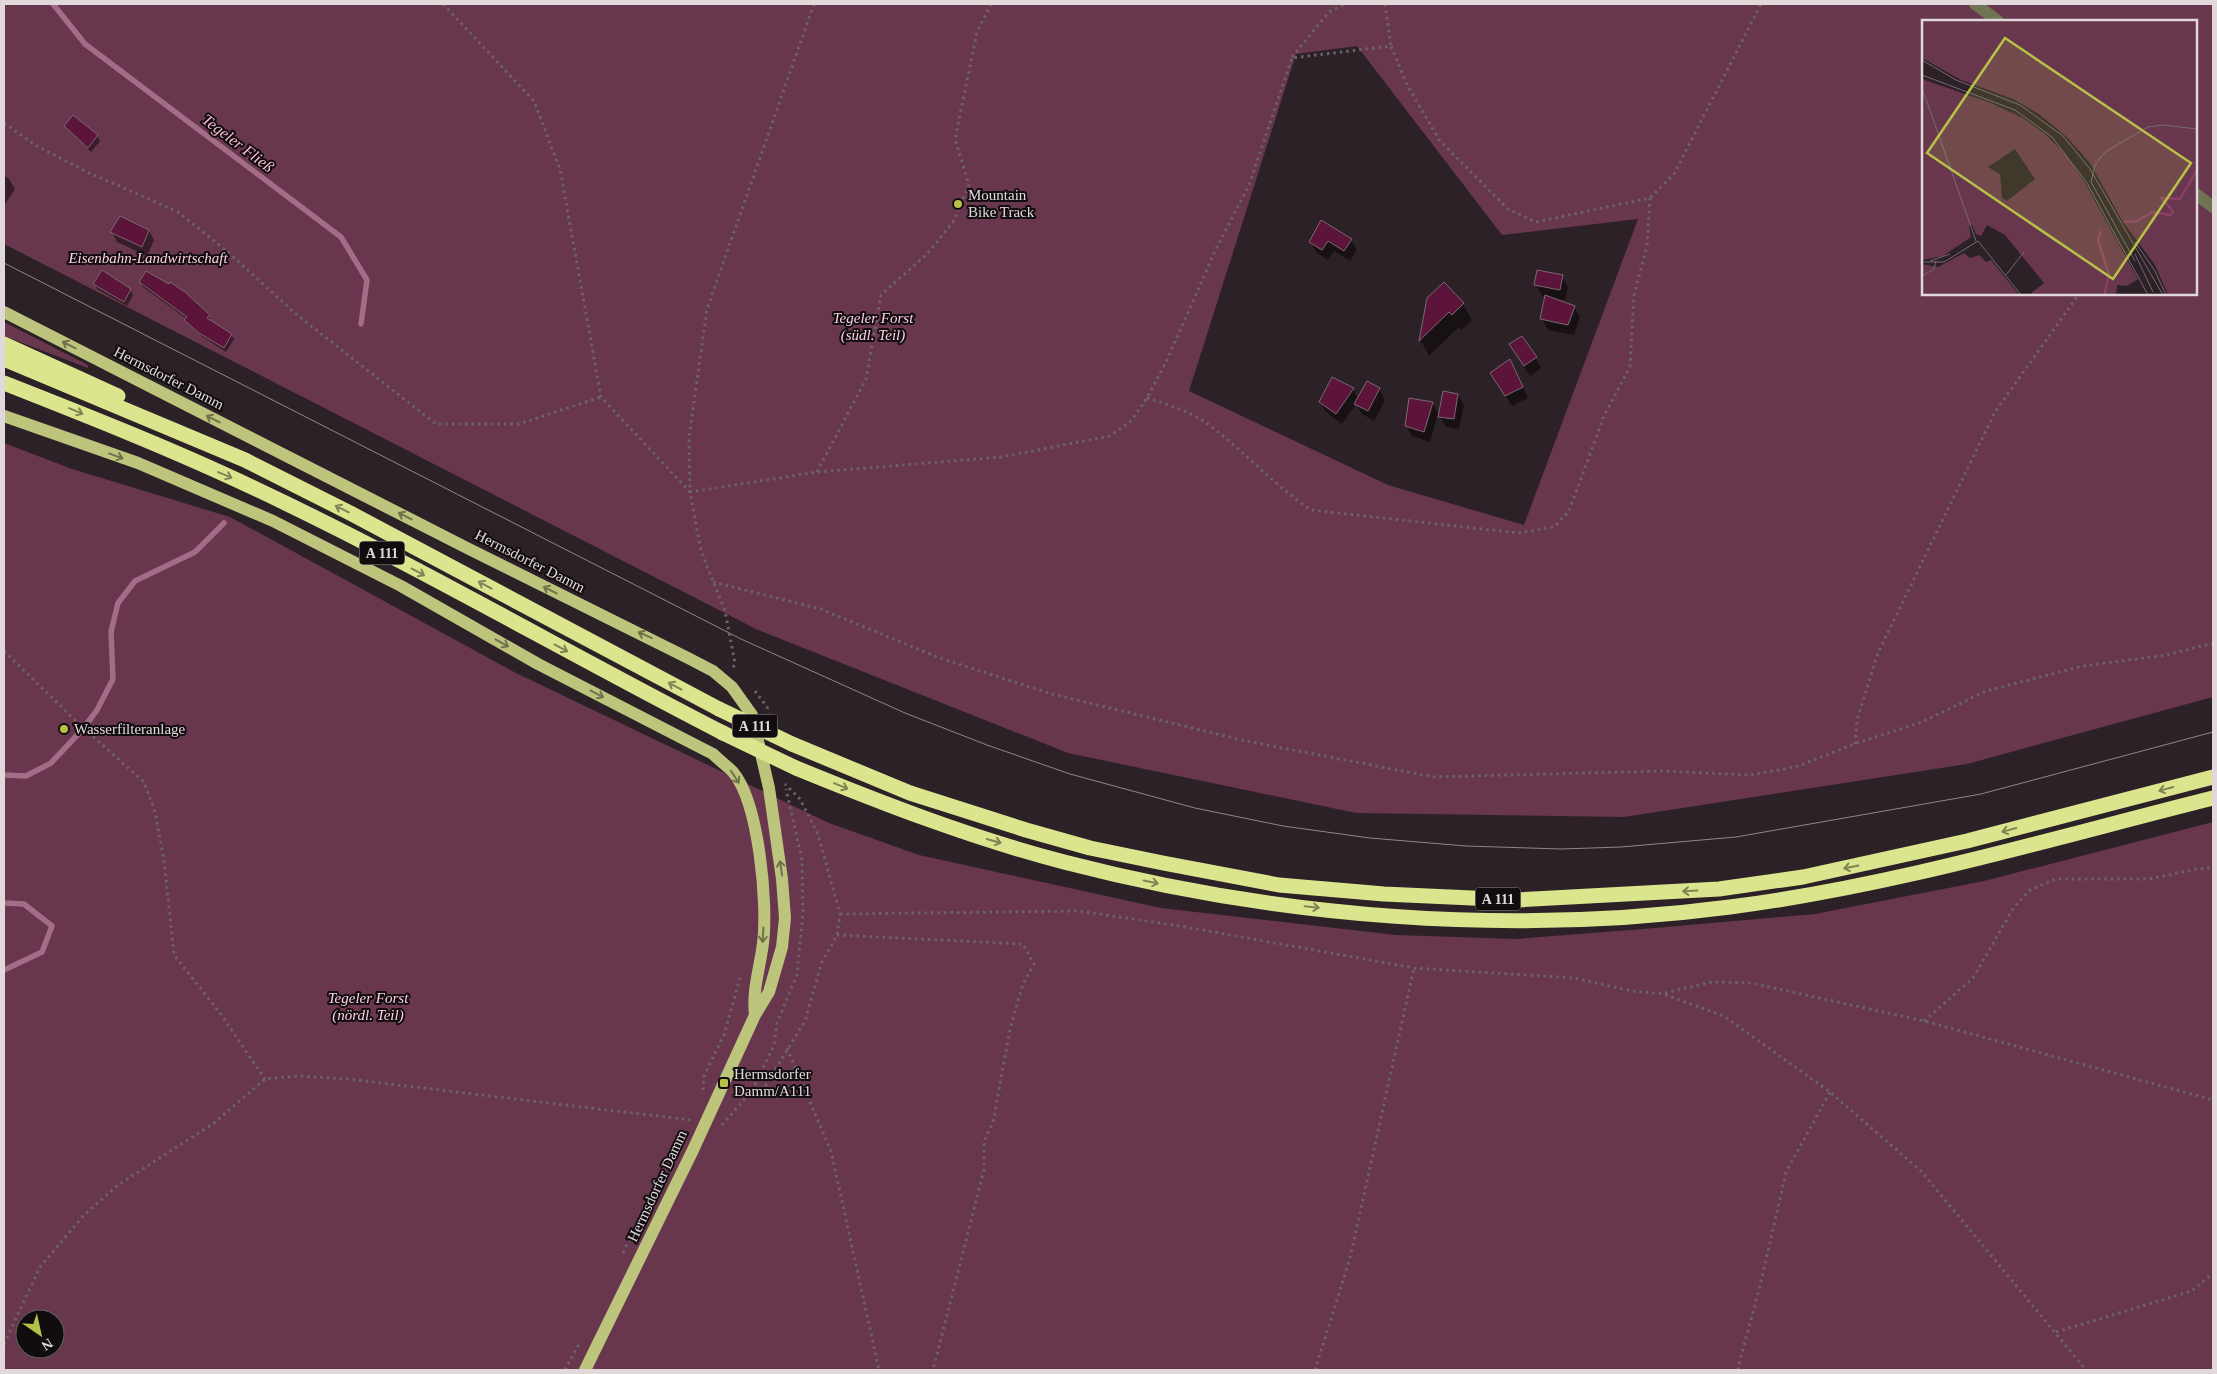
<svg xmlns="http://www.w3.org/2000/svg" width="2217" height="1374" font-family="'Times New Roman',serif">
  <rect width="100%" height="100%" fill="#2c2126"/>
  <!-- green -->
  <path fill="#68364d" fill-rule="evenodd" d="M4,4H2213V697L1967,764L1624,817L1356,813L1068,753L756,629L4,244ZM1923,21H2196V294H1923ZM1357,46L1502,235L1638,219L1524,525L1388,485L1189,391L1296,54Z
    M4,322L88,365V368L4,336Z
    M4,443L72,469L230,517L516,673L829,823L919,855L1161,908L1396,935L1516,939L1643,929L1815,914L1984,881L2213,822V1370H4ZM25,1319H55V1349H25Z"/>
  <!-- shadow -->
  <path fill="#0007" d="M66,126L97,136L100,141L91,152Z
    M4,175L9,179L15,189L4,206Z
    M149,231L154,240L147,256L117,242L112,232Z
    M1351,240L1357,250L1350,261L1334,251L1328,260L1316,252L1310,242Z
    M1562,276L1568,287L1565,300L1552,299L1574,307L1580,317L1574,335L1548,330L1542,319L1546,296H1542L1536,285Z
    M140,282L209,316L210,322L231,335L234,339L226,352L203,337L189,325L187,319L143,287Z
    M1444,283L1463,304L1472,320L1462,330L1459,327L1429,356L1421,341L1428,298Z
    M95,284L130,290L133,295L127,306L97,289Z
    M1517,355L1535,358L1541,368L1530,376Z
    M1515,371L1528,398L1512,406L1497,383Z
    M1353,389L1358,399L1379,389L1385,400L1374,421L1362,414L1356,404L1342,424L1326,412L1320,402Z
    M1458,395L1464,405L1459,429L1446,427L1438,414L1430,442L1412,436L1406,426L1432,403L1440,416Z"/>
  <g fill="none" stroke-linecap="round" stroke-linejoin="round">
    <!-- stream -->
    <path stroke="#a46d87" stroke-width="5.5" d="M53,4L85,44L341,237L367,280L361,324
      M4,775L26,776L51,763L83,729L97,710L113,679L111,632L118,603L135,581L195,552L224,523
      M4,903L24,904L52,926L42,952L4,970"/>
  </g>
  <!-- building -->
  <path fill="#5c143b" stroke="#786a70" d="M73,115L98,135L88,148L64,126Z
    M120,216L149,230L142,247L110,232Z
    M1321,220L1352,239L1344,251L1328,241L1322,250L1309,242Z
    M102,270L131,289L124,302L93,284Z
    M1537,270L1563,275L1560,290L1534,285Z
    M146,271L169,284L170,282L185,292L210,315L207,318L232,334L224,348L199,333L184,320L187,317L139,282Z
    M1444,282L1464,303L1452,315L1449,312L1419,341L1427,298Z
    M1545,295L1575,306L1568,325L1540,319Z
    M1522,336L1537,357L1524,366L1509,344Z
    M1510,359L1523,387L1505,396L1490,373Z
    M1332,377L1354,388L1336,414L1319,402Z
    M1367,381L1380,388L1368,411L1354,404Z
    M1443,391L1458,394L1454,419L1438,417Z
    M1409,398L1433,402L1424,432L1405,426Z"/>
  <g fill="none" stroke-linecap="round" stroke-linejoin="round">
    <!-- path -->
    <path stroke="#6c6267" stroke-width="3" stroke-dasharray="2.5 4" stroke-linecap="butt" d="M443,4L534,101L560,169L601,397L690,492L701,551L725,611L735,663L733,668
      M814,4L707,309L689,438L690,492L817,472L1001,457L1110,436L1131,421L1147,398L1168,358L1216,249L1249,185L1292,58L1391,46L1407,85L1440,141L1508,209L1536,222L1650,198L1674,174L1761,4
      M1385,4L1391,46
      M1292,57L1329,12L1345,4
      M4,123L35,145L85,171L178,212L228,252L297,315L436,424H519L601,397
      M1147,398C1170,405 1194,413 1213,428C1247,454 1275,486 1311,510L1519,533L1554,527L1569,511L1604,416L1630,367L1634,295L1647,246L1650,198
      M817,472L866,379L881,295L928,253L953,222L969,185L955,139L977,32L991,4
      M713,582L821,609L937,657L1052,694L1246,741L1434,777L1662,771L1751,775L1799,766L1854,744L1922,722L1986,691L2083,666L2167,655L2213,643
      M4,651L79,724L144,782L155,812L164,860L174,955L220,1013L265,1079
      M755,691L767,707L769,713
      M1855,744L1857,720L1878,653L1995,412L2079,294
      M840,914L1079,911L1180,926L1414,968L1574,978L1632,991L1663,994L1724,1016L1830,1092L1922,1172L2086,1370
      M837,935L1023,944L1034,964L1023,984L1010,1029L993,1122L984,1142V1170L933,1370
      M1665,993L1712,982L1751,983L1924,1021L2213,1100
      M1924,1021L1973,978L2014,907L2030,890L2056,879H2149L2197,869L2213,868
      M787,1048L831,1151L879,1370
      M703,1090L704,1076L724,1035L740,978
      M749,1097L766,1085L805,1021L822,962L837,935L840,914L818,834L800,799L785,784
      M722,1125L752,1091L774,1045L777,1023L797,975L803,912L802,860L786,789
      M623,1253L668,1162
      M2056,1332L2192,1291L2213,1273
      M4,1344L40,1267L84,1215L118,1185L214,1123L265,1079L299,1076L348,1079L691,1120
      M565,1370L579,1344
      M1315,1370L1350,1258L1414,968
      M1739,1370L1738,1367L1760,1286L1786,1172L1830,1092"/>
    <!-- minor -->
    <path stroke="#707453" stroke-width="12" d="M1975,4L1998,21
      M2196,194L2213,207"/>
    <!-- major -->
    <path stroke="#bdc57d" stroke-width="12" d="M4,312L467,548L688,658L713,671L732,687L752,715L769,788L782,879L785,918L782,947L769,992L755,1015L693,1150L585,1370
      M4,416L138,463L273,521L401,586L538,664L713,754C719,760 727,766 733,772C759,803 768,904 763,943C760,968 752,990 755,1015"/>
    <!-- highway -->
    <path stroke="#dbe58e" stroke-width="15" d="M4,344L118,396
      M4,359L245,460L352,514L719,709
      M4,383C88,416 174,450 256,489C415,564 567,653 723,733
      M792,744L910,793L1026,830L1090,848L1163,863L1279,885L1384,894L1516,900L1719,889L1803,877L1967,841L2213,777
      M796,768C884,804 972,838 1064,862C1279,918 1510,936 1730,907C1894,886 2053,838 2213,798"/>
    <!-- tram -->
    <path stroke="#90868a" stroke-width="1" d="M4,263L741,639L905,713L987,745L1070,774L1195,808L1283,826L1370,838L1466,846L1561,849L1621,847L1736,837L1981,794L2213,732"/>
    <!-- highway-bridge -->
    <path stroke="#dbe58e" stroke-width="15" d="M719,709L792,744
      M723,733L796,768"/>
  </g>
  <!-- one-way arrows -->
  <defs><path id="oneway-shaft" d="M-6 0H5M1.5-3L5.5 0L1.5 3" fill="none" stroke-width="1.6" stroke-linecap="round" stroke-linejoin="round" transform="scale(1.25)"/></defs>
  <g stroke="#70724b">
    <use href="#oneway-shaft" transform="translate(69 345) rotate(-153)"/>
    <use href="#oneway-shaft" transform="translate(213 419) rotate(-153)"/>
    <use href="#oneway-shaft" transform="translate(116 456) rotate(20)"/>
    <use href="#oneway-shaft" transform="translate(405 516) rotate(-153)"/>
    <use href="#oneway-shaft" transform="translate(550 590) rotate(-153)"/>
    <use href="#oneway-shaft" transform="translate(645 635) rotate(-156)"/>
    <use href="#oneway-shaft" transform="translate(502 643) rotate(29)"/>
    <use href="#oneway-shaft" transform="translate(597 694) rotate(28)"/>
    <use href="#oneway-shaft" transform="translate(735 777) rotate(57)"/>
    <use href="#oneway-shaft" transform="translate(781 868) rotate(-98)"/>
    <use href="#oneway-shaft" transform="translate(763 935) rotate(93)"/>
  </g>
  <g stroke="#808354">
    <use href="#oneway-shaft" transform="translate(76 411) rotate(23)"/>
    <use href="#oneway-shaft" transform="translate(225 475) rotate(23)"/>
    <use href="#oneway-shaft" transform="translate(342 509) rotate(-153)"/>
    <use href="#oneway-shaft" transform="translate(418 572) rotate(28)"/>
    <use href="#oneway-shaft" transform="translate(485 585) rotate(-152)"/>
    <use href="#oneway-shaft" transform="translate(561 648) rotate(28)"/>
    <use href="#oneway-shaft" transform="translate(675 686) rotate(-152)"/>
    <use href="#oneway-shaft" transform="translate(841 786) rotate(23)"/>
    <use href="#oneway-shaft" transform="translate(2166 789) rotate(165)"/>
    <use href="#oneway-shaft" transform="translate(2009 830) rotate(165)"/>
    <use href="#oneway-shaft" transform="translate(994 841) rotate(16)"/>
    <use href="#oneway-shaft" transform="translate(1851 867) rotate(169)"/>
    <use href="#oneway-shaft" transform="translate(1151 882) rotate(11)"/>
    <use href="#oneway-shaft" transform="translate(1690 891) rotate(177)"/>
    <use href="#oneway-shaft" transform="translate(1312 907) rotate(6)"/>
  </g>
  <!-- markers -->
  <g fill="#b7c148" stroke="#110c0e" stroke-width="2">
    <circle cx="958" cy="204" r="5"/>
    <circle cx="64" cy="729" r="5"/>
    <rect x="719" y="1078" width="10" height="10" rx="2.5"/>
  </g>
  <g text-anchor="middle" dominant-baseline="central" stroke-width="4" stroke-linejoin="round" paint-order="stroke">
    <!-- shield labels -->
    <g fill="#110c0e" stroke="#a39b9e" stroke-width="1">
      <rect x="359.5" y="541.5" width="45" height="23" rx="4"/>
      <rect x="732.5" y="714.5" width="45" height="23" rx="4"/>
      <rect x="1475.5" y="887.5" width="45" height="23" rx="4"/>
    </g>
    <g font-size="14" font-weight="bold" fill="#e1d8dc">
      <text x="382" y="553">A 111</text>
      <text x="755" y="726">A 111</text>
      <text x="1498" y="899">A 111</text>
    </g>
    <!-- poi labels -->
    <g font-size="15" fill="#e1d8dc" stroke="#110c0e" text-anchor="start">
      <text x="968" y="195">Mountain<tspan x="968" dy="17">Bike Track</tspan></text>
      <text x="74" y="729">Wasserfilteranlage</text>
      <text x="734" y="1074">Hermsdorfer<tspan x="734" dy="17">Damm/A111</tspan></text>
    </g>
    <!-- park labels -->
    <g font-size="15" font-style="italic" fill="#fdd0e3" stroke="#110c0e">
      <text x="148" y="258">Eisenbahn-Landwirtschaft</text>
      <text x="873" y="318">Tegeler Forst<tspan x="873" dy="17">(südl. Teil)</tspan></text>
      <text x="368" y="998">Tegeler Forst<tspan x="368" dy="17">(nördl. Teil)</tspan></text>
    </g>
    <!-- street labels -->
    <g font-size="15" fill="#e1d8dc" stroke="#110c0e">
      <text transform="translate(169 378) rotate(27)">Hermsdorfer Damm</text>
      <text transform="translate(530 561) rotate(27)">Hermsdorfer Damm</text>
      <text transform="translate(657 1186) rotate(-65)">Hermsdorfer Damm</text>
    </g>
    <!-- water labels -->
    <g font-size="16" font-style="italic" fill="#ffbcd8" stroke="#110c0e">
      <text transform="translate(238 143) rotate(37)">Tegeler Fließ</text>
    </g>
  </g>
  <!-- overview -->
  <g transform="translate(1922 20)">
    <rect width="275" height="275" fill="#2c2126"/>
    <path d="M0,0H275V275H246L233,245L201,202L168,143L145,117L117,94L91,79L39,60L0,38ZM0,59L69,83L101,98L123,114L144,135L163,163L216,259L205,266L195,265L194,275H107L122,263L83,215L65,205L59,216L54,214L50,205L47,206L49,217L21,236L0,240ZM93,129L113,159L85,181L80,178L78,154L66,147ZM42,233L48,238L57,235L64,242L69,240L97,275H0V244L16,247Z" fill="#68364d" fill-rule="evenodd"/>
    <path fill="none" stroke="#8a3f63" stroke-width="2.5" d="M202,202L215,201L230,192L249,195L251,191L239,178L258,179L275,150M179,211L176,220L187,255L182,275"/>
    <path fill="none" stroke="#746a6f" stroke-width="1" d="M0,40L34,60L98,85L141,116L168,149L241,275M0,55L93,90L130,117L165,163L226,275M0,68L54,221M213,222L233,251L244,275M213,234L231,272M8,241L28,234M213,241L169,162L173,145L183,132L226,107L240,105L275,109M0,242H22L56,221L99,275M84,255L102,232M0,256L12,249L14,241"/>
    <path fill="#b7c148" fill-opacity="0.15" stroke="#b7c148" stroke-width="2.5" d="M83,18L269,143L191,259L5,133Z"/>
    <rect width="275" height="275" fill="none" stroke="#e1d8dc" stroke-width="2.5"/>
  </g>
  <!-- border -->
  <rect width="2217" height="1374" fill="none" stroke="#e1d8dc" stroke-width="10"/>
  <!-- north arrow -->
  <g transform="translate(40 1334) rotate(146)"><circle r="24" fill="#110c0e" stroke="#645e60"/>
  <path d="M0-4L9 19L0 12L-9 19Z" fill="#b7c148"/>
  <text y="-8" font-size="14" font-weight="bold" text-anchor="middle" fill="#e1d8dc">N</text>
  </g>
</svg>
